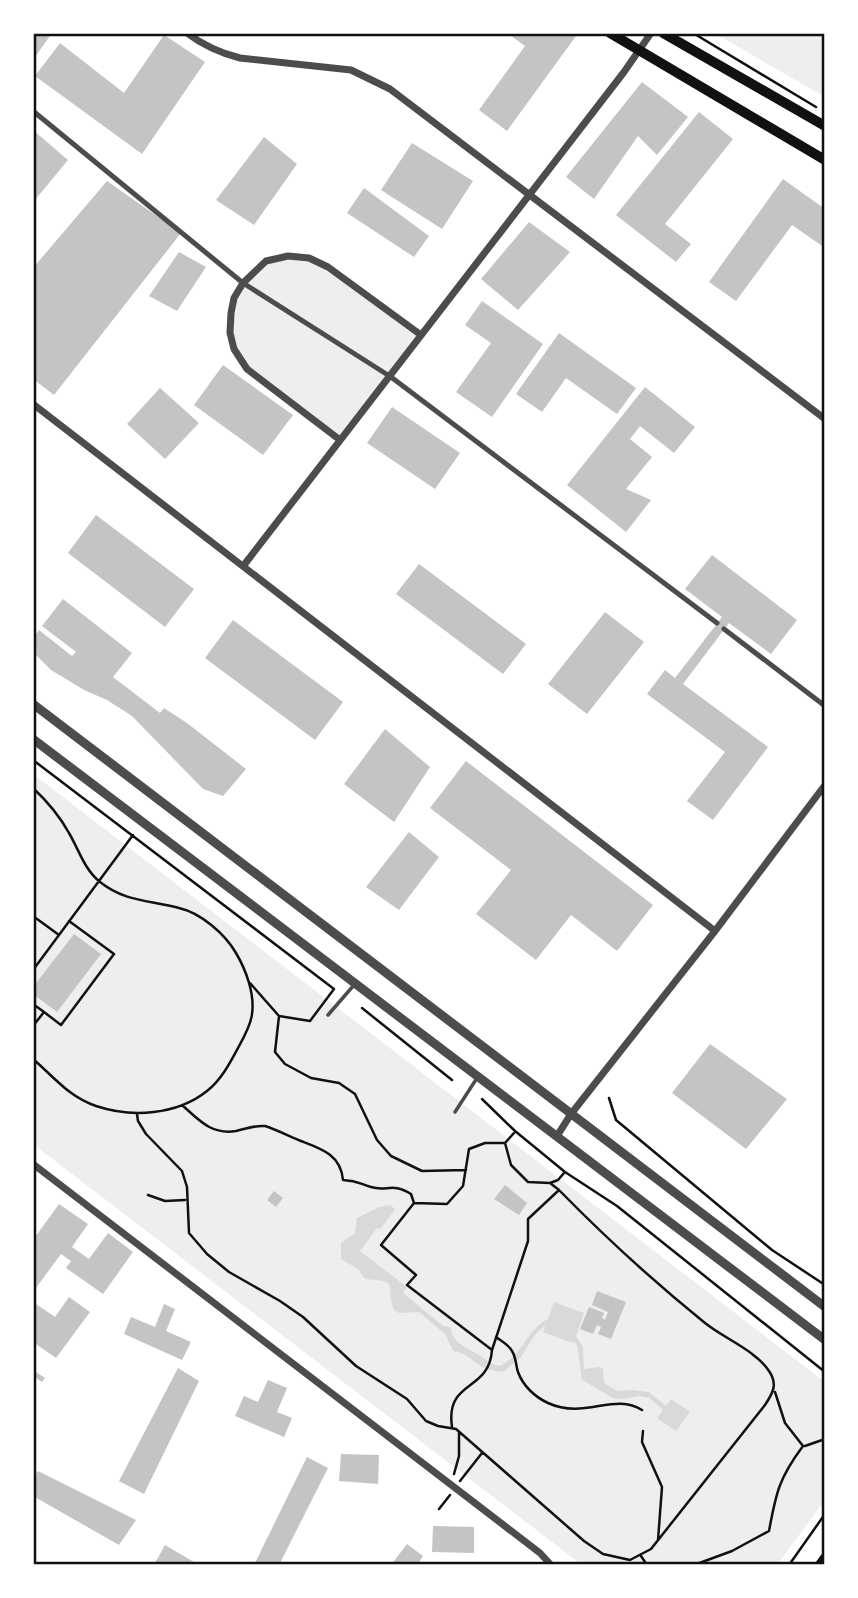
<svg xmlns="http://www.w3.org/2000/svg" width="858" height="1598" font-family="Georgia,serif">
  <rect width="100%" height="100%" fill="#fff"/>
  <!-- green -->
  <path fill="#eee" d="M714,33H825V97Z
    M288,256L309,258L421,335L340,440L247,369L234,349L231,313L234,298L266,261Z
    M33,774L825,1382V1500L777,1565H582L33,1144Z"/>
  <!-- water -->
  <path fill="#d9d9d9" d="M391,1205L395,1210L380,1229L377,1228L360,1251L407,1287L403,1293L443,1326L450,1327C453,1342 462,1345 474,1352C483,1357 489,1364 500,1366C523,1355 527,1329 548,1319L554,1302L584,1313L576,1336L583,1347L584,1369L599,1367L603,1369L604,1383L618,1391L632,1390L649,1392L666,1406L671,1399L690,1412L676,1431L657,1418L663,1410L649,1398L639,1396L622,1399L613,1398L582,1380L577,1345L574,1342L573,1343L543,1332L545,1325L534,1336L521,1357L503,1372C495,1371 486,1370 479,1365C470,1359 465,1352 453,1351L445,1334L419,1312L399,1313L394,1310C386,1285 400,1281 365,1279L358,1269L341,1259V1243L355,1233L357,1218L379,1207Z"/>
  <!-- building -->
  <path fill="#c4c4c4" d="M33,33H52L33,60Z
    M507,33H572L576,36L507,131L479,110L525,46Z
    M164,35L205,62L142,154L35,76L60,43L124,93Z
    M642,82L688,117L657,155L638,136L594,199L566,177Z
    M699,112L733,139L665,224L691,244L676,262L616,215Z
    M33,130L68,160L35,200L33,199Z
    M264,137L297,164L254,225L216,200Z
    M412,143L473,181L442,229L381,190Z
    M783,179L825,209V248L792,225L736,301L709,282Z
    M107,181L181,233L54,395L33,379V268Z
    M364,188L429,236L414,257L347,213Z
    M529,222L570,252L518,310L481,279Z
    M179,252L206,267L177,311L149,296Z
    M482,301L543,344L492,417L456,392L491,343L465,325Z
    M559,333L636,388L617,414L566,378L542,412L516,394Z
    M223,365L293,415L263,455L194,405Z
    M645,387L695,427L674,453L640,426L630,439L652,457L626,489L651,500L626,532L567,485Z
    M160,388L199,423L165,459L127,424Z
    M392,407L460,453L435,489L367,443Z
    M96,515L194,589L165,627L68,553Z
    M712,555L797,620L771,654L729,623L683,684L768,747L713,820L687,801L725,752L647,694L665,670L675,678L722,617L685,589Z
    M419,564L526,644L503,674L396,594Z
    M63,599L132,653L113,677L160,713L164,708L187,723L246,769L223,796L203,789L132,716L107,700L84,690L51,670L33,652V638L39,630L72,656L76,652L42,626Z
    M605,612L644,642L587,714L548,684Z
    M233,620L343,702L315,740L205,658Z
    M385,729L430,767L394,822L344,784Z
    M466,761L653,905L617,951L571,915L536,960L476,914L511,870L430,808Z
    M409,832L439,857L399,910L366,887Z
    M74,934L101,954L57,1012L33,994V987Z
    M710,1044L787,1099L746,1149L672,1093Z
    M505,1185L527,1203L519,1215L494,1199Z
    M274,1191L283,1198L276,1207L267,1200Z
    M59,1204L88,1224L72,1247L89,1259L108,1233L133,1252L103,1294L66,1268L71,1261L61,1254L33,1292V1240Z
    M597,1291L626,1302L611,1339L598,1334L601,1327L597,1325L593,1334L580,1329L589,1307L604,1313L602,1318L605,1320L608,1312L592,1305Z
    M69,1297L90,1312L56,1358L33,1342V1302L55,1317Z
    M164,1304L175,1309L166,1331L191,1342L182,1360L124,1334L131,1317L155,1327Z
    M178,1368L199,1381L144,1494L119,1481Z
    M33,1370L45,1378L42,1382L33,1376Z
    M268,1380L287,1388L277,1412L292,1418L284,1437L235,1416L244,1396L258,1402Z
    M341,1454L379,1455L378,1484L339,1481Z
    M307,1457L328,1468L279,1565H254Z
    M38,1471L136,1520L119,1545L33,1496V1477Z
    M433,1526L474,1527V1553L432,1552Z
    M407,1544L423,1556L417,1565H391Z
    M165,1545L199,1565H154Z"/>
  <g fill="none" stroke-linecap="round" stroke-linejoin="round">
    <!-- path -->
    <path stroke="#111" stroke-width="2.5" d="M693,33L816,107
      M33,760L334,989L310,1021L279,1016L250,983
      M33,788C48,802 59,815 69,833C79,850 84,869 100,882C125,902 150,900 179,908C201,913 225,934 236,953C246,970 255,994 252,1014C251,1025 243,1039 238,1048C230,1063 221,1080 207,1091C177,1115 132,1118 96,1106C69,1097 54,1077 33,1059
      M33,916L59,935L33,970
      M59,935L133,835
      M33,1004L44,1012L33,1026
      M362,1008L452,1080
      M44,1012L61,1025L114,954L69,921
      M279,1016L275,1052L285,1064L311,1078L339,1083L355,1094L377,1140L391,1156L422,1171L466,1170
      M609,1098L616,1120L772,1250L825,1285
      M482,1099L515,1131L565,1172L617,1206L825,1372
      M182,1105C199,1120 211,1135 236,1131C246,1129 254,1125 265,1126C277,1130 289,1136 301,1141C322,1149 341,1155 343,1180C358,1181 358,1183 371,1187C387,1192 392,1182 411,1194L414,1203
      M137,1114L138,1121L146,1134L182,1171L187,1187L189,1233L207,1254L229,1272L280,1301L303,1317L356,1366L407,1399L426,1421L438,1426L456,1429L584,1541L603,1554L630,1560L651,1549L765,1405C773,1393 778,1384 769,1371C755,1350 725,1339 705,1323C653,1281 605,1237 559,1190L550,1183L528,1182L511,1165L505,1143H485L469,1149L463,1186L447,1204L414,1203L381,1245L416,1275L407,1285L492,1350
      M505,1143L514,1133
      M550,1183L558,1180L564,1173
      M148,1195L165,1201L185,1200
      M496,1337C501,1341 509,1345 512,1351C516,1357 516,1366 518,1372C523,1386 535,1397 548,1403C585,1420 614,1392 642,1410
      M452,1427C445,1379 489,1393 492,1350L528,1241V1219L559,1190
      M643,1431L642,1442L662,1487L658,1540
      M805,1446L825,1439
      M454,1474L459,1456V1432
      M460,1481L482,1453
      M439,1509L450,1495
      M641,1556L647,1565
      M694,1565L732,1551L769,1531C776,1493 779,1478 803,1446L785,1423L775,1392
      M789,1565L825,1514"/>
    <!-- service -->
    <path stroke="#4c4c4c" stroke-width="3.5" d="M328,1015L354,985
      M455,1112L477,1078"/>
    <!-- pedestrian -->
    <path stroke="#4c4c4c" stroke-width="5" d="M33,111L243,283L391,377L717,623
      M724,629L825,706"/>
    <!-- minor -->
    <path stroke="#4c4c4c" stroke-width="7" d="M187,33C204,46 220,53 240,58L351,70L390,89L825,419
      M33,404L715,931
      M340,440L247,369L234,349L230,333L231,313L234,298L243,283L266,261L288,256L309,258L328,267L421,335
      M244,565L624,72L651,33
      M557,1136L571,1114L715,931L825,785
      M33,1164L540,1553L551,1565"/>
    <!-- tertiary -->
    <path stroke="#4c4c4c" stroke-width="9" d="M33,704L825,1307
      M33,739L825,1340"/>
    <!-- secondary -->
    <path stroke="#111" stroke-width="10" d="M610,33L825,160
      M663,33L825,126
      M820,1565L825,1558"/>
  </g>
  <!-- border -->
  <rect width="858" height="1598" fill="none" stroke="#ffffff" stroke-width="70"/>
  <rect x="35" y="35" width="788" height="1528" fill="none" stroke="#111" stroke-width="2.5"/>
</svg>
